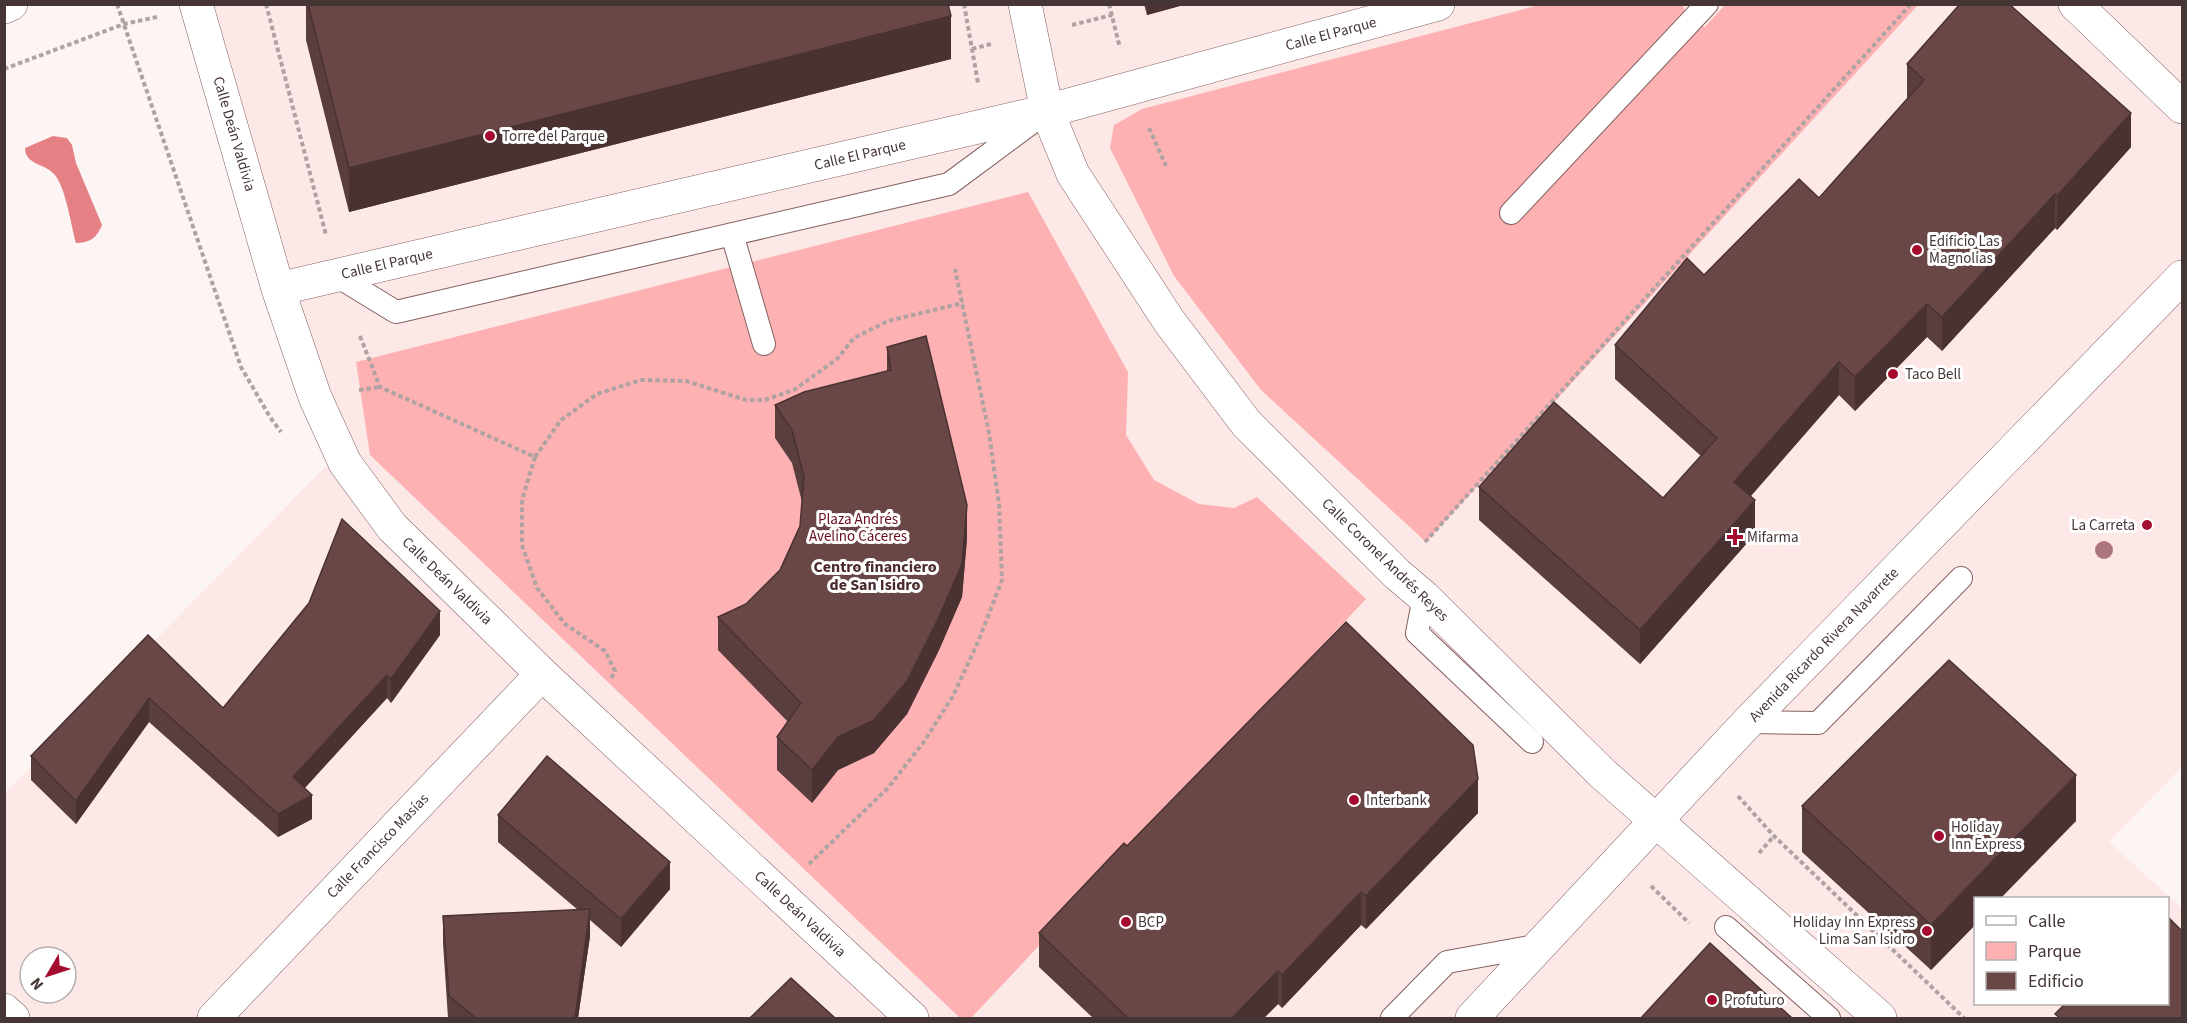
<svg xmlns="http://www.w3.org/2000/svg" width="2187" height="1023" font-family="'Source Sans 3',sans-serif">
  <rect width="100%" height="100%" fill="#fdf4f4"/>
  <!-- built -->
  <path fill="#fde8e8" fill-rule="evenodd" d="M192,5H2182V767L2109,842L2182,908V1018H13L5,1010V793L337,455ZM1976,898H2168V1004H1976ZM30,957H66V993H30Z"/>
  <!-- green -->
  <path fill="#feb1b2" d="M1539,5H1683L1688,22L1705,27L1725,5H1918L1426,542L1261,390L1174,276L1110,148L1114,125L1142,109Z
    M1028,192L1128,372L1126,435L1154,480L1199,504L1234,508L1257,497L1366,599L971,1018H960L370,455L356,362Z"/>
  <!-- water -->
  <path fill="#e58185" d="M53,136L67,138L72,145L76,163L102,225C97,238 89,243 76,243C71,225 66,189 55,175C45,163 25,165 25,148Z"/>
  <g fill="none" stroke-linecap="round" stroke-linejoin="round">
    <!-- service casing -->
    <g stroke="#856161" stroke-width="24">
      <path id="service" d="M1511,213L1707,4
        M732,234L764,344
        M337,276L396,312L949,184L1038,118
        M1424,597L1417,633L1532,742
        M1748,722L1818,723L1961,578
        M1726,927L1829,1018
        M1392,1018L1447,962L1541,945"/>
    </g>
    <!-- minor casing -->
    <g stroke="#856161" stroke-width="34">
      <path id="minor" d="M196,4L278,289L315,397L345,463L392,527L542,674L912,1018
        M2075,4L2182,107
        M4,7L11,4
        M278,289L1047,111L1438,4
        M4,1010L13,1018
        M214,1018L542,674"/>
    </g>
    <!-- tertiary casing -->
    <g stroke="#856161" stroke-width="34">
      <path id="tertiary" d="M1025,4L1047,111L1073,174L1169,321L1246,423L1397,574L1424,597L1603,774L1880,1018
        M1472,1018L1748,722L2182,277"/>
    </g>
    <!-- path -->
    <path stroke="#aea2a2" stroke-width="4" stroke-dasharray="4.5 3" stroke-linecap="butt" d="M117,4L241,367L270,417L281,432
      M266,4L326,235
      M964,4L978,83
      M1109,4L1120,48
      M1072,25L1112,15
      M972,49L991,44
      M4,69L124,24L157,17
      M1149,128L1166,166
      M360,336L380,387L535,457L561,420L597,394L641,380L686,381L746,400H765L794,390L837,359L854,338L888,321L963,303
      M359,390L380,387
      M535,457L522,500V545L537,588L565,624L605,651L615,671L610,680
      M1425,542L1911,4
      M1738,796L1774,836L1964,1018
      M1759,853L1774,836
      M809,864L887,789L923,743L953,696L978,642L1002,580L999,504L989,433L955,269
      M1651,886L1689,923"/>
    <!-- service -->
    <use href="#service" stroke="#fff" stroke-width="22"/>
    <!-- minor -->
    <use href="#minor" stroke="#fff" stroke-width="33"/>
    <!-- tertiary -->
    <use href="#tertiary" stroke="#fff" stroke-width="33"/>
  </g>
  <!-- trees -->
  <circle fill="#ac767e" cx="2104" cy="550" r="9"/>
  <!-- wall -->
  <path fill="#5a3d3d" d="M306,4H948L951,59L349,212L306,40Z
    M1144,4H1187L1147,15Z
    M1907,64L2131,147L2057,230L2055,228L1942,351L1927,337L1855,411L1839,395L1751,496L1755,534L1640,664L1479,520V487L1663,498L1701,456L1615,379V345L1819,198L1908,99L1907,97Z
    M887,347L967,538L962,597L939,650L907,714L874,753L838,770L812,803L777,770V737L788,722L718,650V617L746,604L780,570L800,526L802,502L792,463L775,438V405L887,371Z
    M148,635L223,708L440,635L391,703L387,698L305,788L312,819L278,837L149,722L76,824L31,780V756Z
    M1802,806L2076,821L1976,898V924L1931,970L1802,852Z
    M1478,813L1366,929L1361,925L1282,1008L1278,1004L1264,1018H1093L1039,967V933L1127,846Z
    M498,815L670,889L621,947L590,920V936L578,1018H448L443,943V916L578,910L498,842Z"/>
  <!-- shaded-wall -->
  <path fill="#4a3232" d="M1147,4H1187L1147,15Z
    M951,16V59L349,212V168Z
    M2131,113V147L2057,230V196Z
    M2055,194V228L1942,351V317Z
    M1927,304V337L1855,411V377Z
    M1839,362V395L1734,515V482Z
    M1755,500V534L1640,664V630Z
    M967,505V538L962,597L939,650L907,714L874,753L838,770L812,803V770Z
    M440,611V635L391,703V679Z
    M387,675V698L293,800V777Z
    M149,698V722L76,824V801Z
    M2076,775V821L2001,898H1976V924L1931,970V925Z
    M1478,779V813L1366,929V896Z
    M312,795V819L278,837V814Z
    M670,862V889L621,947V919Z
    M1361,892V925L1282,1008V975Z
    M590,909V936L578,1018H575Z
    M1278,971V1004L1264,1018H1232Z"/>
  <!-- building -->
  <path fill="#694747" stroke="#4a3232" stroke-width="1.5" d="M308,4H948L951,16L349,168Z
    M1960,4H2009L2131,113L2057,196L2055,194L1942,317L1927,304L1855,377L1839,362L1734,482L1755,500L1640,630L1479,487L1554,402L1663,498L1717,438L1615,345L1687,258L1704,275L1799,179L1819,198L1924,80L1907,64Z
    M926,336L967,505L962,564L939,617L907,681L874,720L838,737L812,770L777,737L801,703L718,617L746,604L780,570L800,526L804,477L792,430L775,405L804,392L891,370L887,347Z
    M342,519L440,611L391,679L387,675L293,777L312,795L278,814L149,698L76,801L31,756L148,635L223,708L309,603Z
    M1346,622L1473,745L1478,779L1366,896L1361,892L1282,975L1278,971L1232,1018H1128L1039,933L1124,843L1127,846Z
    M1949,660L2076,775L1931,925L1802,806Z
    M547,756L670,862L621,919L498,815Z
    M590,909L575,1018H476L449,996L443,916Z
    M2168,917L2182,931V1018H2060L2055,1014L2065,1004H2168Z
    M1710,943L1792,1018H1641Z
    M791,978L835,1018H750Z"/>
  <!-- markers -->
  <g fill="#a50a2f" stroke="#fff" stroke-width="2">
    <circle cx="490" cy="136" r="6"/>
    <circle cx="1917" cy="250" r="6"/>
    <circle cx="1893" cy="374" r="6"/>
    <circle cx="2147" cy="525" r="6"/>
    <path d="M1732 528h6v6h6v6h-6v6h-6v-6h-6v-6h6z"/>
    <circle cx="1354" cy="800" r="6"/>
    <circle cx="1939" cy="836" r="6"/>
    <circle cx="1126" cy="922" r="6"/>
    <circle cx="1927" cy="931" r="6"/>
    <circle cx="1712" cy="1000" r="6"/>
  </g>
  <g text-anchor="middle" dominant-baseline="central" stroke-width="6" stroke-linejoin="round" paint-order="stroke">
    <!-- street labels -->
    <g font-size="15" fill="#463535" stroke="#fff">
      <text transform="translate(1331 34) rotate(-15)">Calle El Parque</text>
      <text transform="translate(234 134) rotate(74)">Calle Deán Valdivia</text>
      <text transform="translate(860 155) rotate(-13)">Calle El Parque</text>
      <text transform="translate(387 264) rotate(-13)">Calle El Parque</text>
      <text transform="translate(1385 560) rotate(44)">Calle Coronel Andrés Reyes</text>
      <text transform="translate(447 581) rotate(44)">Calle Deán Valdivia</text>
      <text transform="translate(1824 645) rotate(-46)">Avenida Ricardo Rivera Navarrete</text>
      <text transform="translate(378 846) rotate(-46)">Calle Francisco Masías</text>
      <text transform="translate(800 914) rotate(43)">Calle Deán Valdivia</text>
    </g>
    <!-- poi labels -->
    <g font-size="15" fill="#463535" stroke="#fff" text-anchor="start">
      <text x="502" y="136">Torre del Parque</text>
      <text x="1929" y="241">Edificio Las<tspan x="1929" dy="17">Magnolias</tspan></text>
      <text x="1905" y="374">Taco Bell</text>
      <text x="2135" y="525" text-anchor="end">La Carreta</text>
      <text x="1747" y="537">Mifarma</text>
      <text x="1366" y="800">Interbank</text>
      <text x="1951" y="827">Holiday<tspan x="1951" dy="17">Inn Express</tspan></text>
      <text x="1138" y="922">BCP</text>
      <text x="1915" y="922" text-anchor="end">Holiday Inn Express<tspan x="1915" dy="17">Lima San Isidro</tspan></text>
      <text x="1724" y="1000">Profuturo</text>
    </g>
    <!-- park labels -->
    <g font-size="15" fill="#6a0e1e" stroke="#fff">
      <text x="858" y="519">Plaza Andrés<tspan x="858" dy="17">Avelino Cáceres</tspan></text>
    </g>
    <!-- neighbourhood labels -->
    <g font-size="16" font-weight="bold" fill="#4a2a2b" stroke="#fff">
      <text x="875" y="567">Centro financiero<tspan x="875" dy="18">de San Isidro</tspan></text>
    </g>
  </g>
  <!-- border -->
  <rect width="2187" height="1023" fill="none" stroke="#463535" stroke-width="12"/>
  <!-- legend -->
  <rect x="1974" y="897" width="195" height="108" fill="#ffffff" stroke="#b5aeae" stroke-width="1.5"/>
  <rect x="1986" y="916" width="30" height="9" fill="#ffffff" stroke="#b5aeae" stroke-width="1.5"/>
  <text x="2028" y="927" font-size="18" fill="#463535">Calle</text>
  <rect x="1986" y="942" width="30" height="18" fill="#feb1b2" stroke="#b5aeae" stroke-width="1.5"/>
  <text x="2028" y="957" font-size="18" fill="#463535">Parque</text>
  <rect x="1986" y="972" width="30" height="18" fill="#694747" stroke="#b5aeae" stroke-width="1.5"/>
  <text x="2028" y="987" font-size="18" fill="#463535">Edificio</text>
  <!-- north arrow -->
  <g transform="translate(48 975) rotate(231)"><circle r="28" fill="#ffffff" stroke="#b5aeae" stroke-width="1.5"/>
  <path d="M0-4.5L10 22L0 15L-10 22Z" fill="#a50a2f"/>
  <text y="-9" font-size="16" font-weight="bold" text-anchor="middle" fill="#463535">N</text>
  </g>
</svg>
